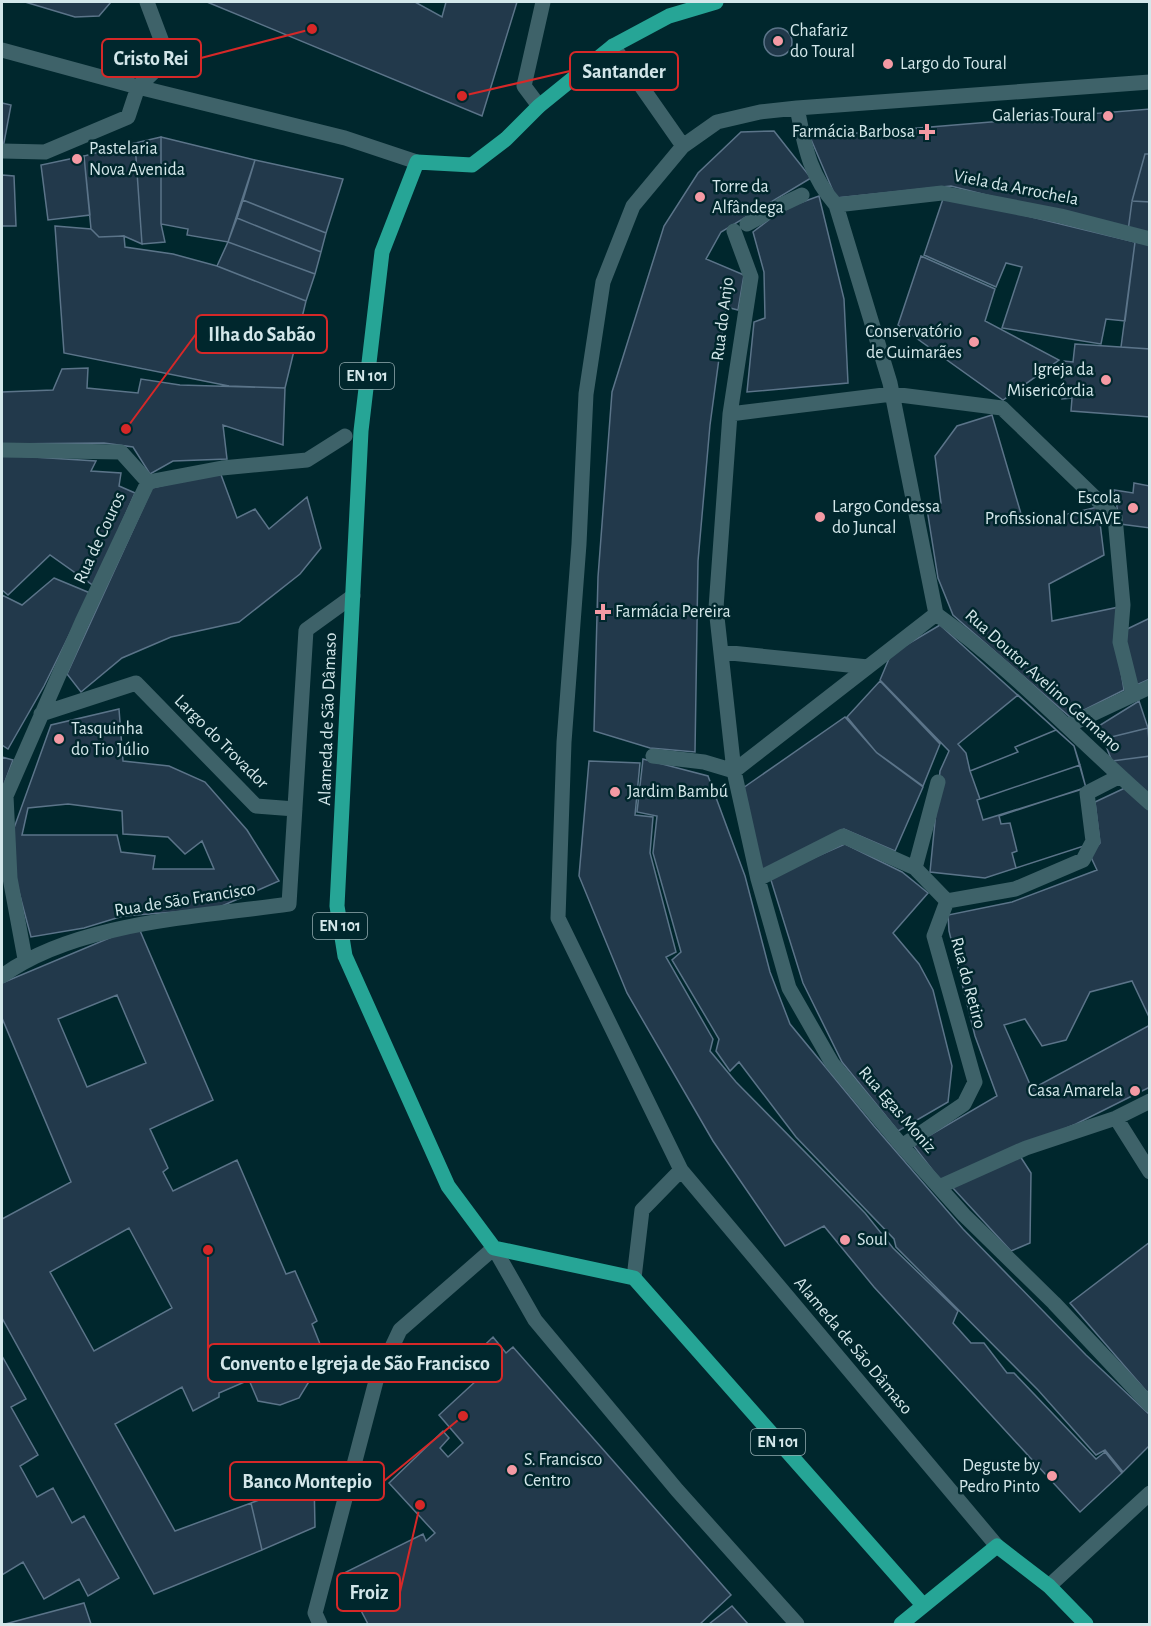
<svg xmlns="http://www.w3.org/2000/svg" width="1151" height="1626" font-family="'Alegreya Sans',sans-serif">
  <rect width="100%" height="100%" fill="#00272d"/>
  <!-- building -->
  <path fill="#22394b" stroke="#5b7489" stroke-width="1.5" fill-rule="evenodd" d="M25,2H111L99,16L75,17Z
    M207,2H415L442,17L446,2H517L482,116Z
    M764 42a14 14 0 1 1 28 0a14 14 0 1 1-28 0Z
    M2,103L11,105L3,148L2,147Z
    M1150,109V154H1145L1132,201L1128,231L951,186L836,198L810,137Z
    M774,131L811,178L721,232L706,259L744,275L738,310L726,307L710,425L698,561L695,752L650,748L594,731L598,577L612,392L664,226L698,173L741,132Z
    M161,137L255,160L228,242L187,235L188,229L161,224Z
    M161,137V224L165,242L142,244L135,143Z
    M135,143L142,244L124,236L99,237L91,229L84,156Z
    M1145,154H1150V202L1132,201Z
    M84,156L90,215L48,220L41,165Z
    M255,160L343,179L326,233L243,200Z
    M2,175L14,176L16,226H2Z
    M819,196L844,299L848,383L747,392L754,322L765,318L764,272L753,232L783,209Z
    M944,196L1135,242L1125,321L1106,319L1101,344L1002,328L1022,267L1006,263L996,287L924,255Z
    M243,200L326,233L321,252L237,218Z
    M1132,201L1150,202V237L1128,231Z
    M237,218L321,252L315,274L228,242Z
    M55,226L91,229L99,237L124,236L125,247L173,254L217,266L306,301L285,388L229,386L64,353Z
    M228,242L315,274L306,301L217,266Z
    M1135,242L1150,244V349L1121,347Z
    M921,256L995,289L985,321L1059,360L1003,400L898,325Z
    M1075,344L1150,349V417L1071,411L1072,398L1062,399L1064,361L1073,362Z
    M88,368L87,388L138,393L141,379L180,385L285,388L283,445L223,425L227,459L173,461L150,474L133,447L104,443L2,444V392L53,390L62,369Z
    M992,415L1024,524L1098,507L1104,555L1049,584L1052,621L1119,607V659L1124,690L1070,717L953,615L938,578L927,509L941,503L935,456L957,426Z
    M2,455L96,461L91,471L121,473L119,486L135,493L94,586L50,555L8,595L2,590Z
    M220,472L237,518L255,509L269,529L307,497L321,548L300,574L239,622L171,637L122,658L81,692L67,674L152,488Z
    M1134,483L1150,486V528L1120,524L1114,490L1133,493Z
    M54,578L90,593L44,686L8,749L2,745V595L22,605Z
    M1150,618V679L1132,687L1123,631Z
    M940,625L1074,746L1086,788L1081,789L1090,844L985,878L930,872L940,771L949,751L880,680L891,654Z
    M880,681L940,744L923,786L876,752L847,717Z
    M1018,695L1056,730L1015,747L1018,752L970,771L966,753L958,744Z
    M1139,701L1148,728L1103,739L1097,727Z
    M119,709L123,761L169,766L205,782L247,830L279,881L215,909L123,916L84,928L31,937L15,877L14,828L51,725ZM68,804L122,811L123,834L168,837L185,854L202,841L214,869H153L155,856L121,852L117,835H22L28,808Z
    M845,717L877,753L923,787L895,851L844,829L761,871L743,788Z
    M1148,728L1150,756L1112,761L1103,739Z
    M1056,730L1074,746L1080,765L980,799L970,771L1018,752L1015,747Z
    M1150,756V796L1112,761Z
    M2,757L13,760L2,790Z
    M643,759L708,776L745,876L770,972L790,1024L874,1126L963,1229L1086,1355L1150,1415V1445L1123,1472L1105,1450L1096,1455L1038,1390L896,1247L894,1239L796,1137L739,1062L730,1071L716,1051L719,1039L672,960L681,952L653,853L657,816L637,812Z
    M589,761L640,763L635,815L653,817L650,853L676,952L666,957L713,1039L710,1051L736,1082L865,1213L893,1248L958,1311L953,1323L971,1343H984L1007,1373H1014L1096,1459L1105,1452L1122,1473L1080,1512L874,1287L824,1226L785,1246L713,1141L627,993L579,876Z
    M1080,765L1086,788L983,820L977,800Z
    M1127,787L1150,809V1019L1132,981L1090,992L1066,1040L1042,1046L1025,1019L1004,1025L1032,1089L1150,1025V1087L1076,1124L941,1181L913,1145L997,1096L975,1036L949,931L948,915L1012,902L1097,870L1090,855L1100,843L1095,802Z
    M1081,789L1090,844L1016,868L1012,853L1017,851L1010,823L1001,824L999,816Z
    M845,844L902,872L928,893L893,933L919,964L933,990L952,1066L948,1102L898,1131L842,1062L803,983L770,877Z
    M138,926L213,1100L150,1129L168,1168L163,1172L173,1191L237,1160L286,1274L295,1271L317,1321L312,1324L322,1349L301,1357L310,1380L299,1398L280,1405L258,1401L249,1380L219,1393V1397L193,1411L182,1387L115,1424L175,1531L251,1503L262,1550L154,1594L2,1318V1219L71,1182L2,1018V983ZM117,995L146,1063L87,1087L58,1019ZM129,1228L172,1308L94,1351L50,1272Z
    M1020,1156L1031,1173L1030,1243L1011,1251L952,1187Z
    M1150,1242V1390L1147,1392L1070,1303Z
    M493,1337L506,1353L513,1347L731,1595L700,1624H368L342,1574L423,1534L426,1541L435,1533L389,1483L443,1431L449,1438L440,1448L448,1457L463,1443L439,1415L477,1380L464,1365Z
    M2,1356L26,1399L11,1407L38,1455L20,1466L37,1497L53,1488L72,1523L84,1516L119,1578L88,1596L79,1579L44,1599L23,1562L2,1575Z
    M314,1479L315,1527L262,1550L251,1503Z
    M84,1603L91,1624H5Z
    M732,1606L748,1624H709Z"/>
  <g fill="none" stroke-linecap="round" stroke-linejoin="round">
    <!-- minor -->
    <path stroke="#3e6269" stroke-width="15" d="M613,46L683,146
      M2,50L138,87L345,138L417,162
      M539,106L524,86L543,2
      M2,151L45,152L128,117L138,87L168,58L147,2
      M781,205L802,195
      M836,205L942,193L1061,216L1150,239
      M747,224L765,214
      M730,414L751,277L734,231
      M2,450L121,452L148,482
      M936,614C1013,669 1078,740 1150,803
      M721,652L868,667
      M1133,694L1120,642L1123,605L1115,517L1002,408L892,394L730,414L716,608L734,771L758,879L789,988L832,1063L902,1146L964,1215L1054,1303L1150,1405
      M41,714L136,683L256,806L295,809
      M1069,725L1150,687
      M653,756L704,762L734,771
      M734,771L936,614L890,383L836,205C809,174 805,147 797,108
      M938,782L915,868L947,901
      M758,879L843,836L915,868
      M25,959L10,878L6,796L82,622L148,482L222,468L307,460L345,436
      M2,976C76,922 199,917 289,904L306,630L353,596
      M1116,1118L1150,1172
      M902,1146L964,1104L975,1082L934,936L947,901L1015,889L1083,860L1093,841L1087,793L1120,776
      M939,1187L1026,1148L1116,1118L1150,1101
      M634,1278L642,1210L681,1170
      M997,1546L681,1170L558,918L564,742L579,544L586,394L603,282L633,206L683,146L717,122L760,112L797,108L1150,82
      M1049,1586L1150,1493
      M320,1624L315,1613L376,1381L400,1330L494,1248L535,1320L677,1490L797,1624"/>
    <!-- major -->
    <path stroke="#26a596" stroke-width="15" d="M716,2L669,16L613,46L539,106L506,139L472,165L417,162L382,252L361,431L337,906L345,956L448,1186L494,1248L634,1278L923,1605
      M901,1624L997,1546L1049,1586L1086,1624"/>
  </g>
  <!-- markers -->
  <g fill="#f49aa4" stroke="#00272d" stroke-width="2">
    <circle cx="778" cy="41" r="6"/>
    <circle cx="888" cy="64" r="6"/>
    <circle cx="1108" cy="116" r="6"/>
    <path d="M924 123h6v6h6v6h-6v6h-6v-6h-6v-6h6z"/>
    <circle cx="77" cy="159" r="6"/>
    <circle cx="700" cy="197" r="6"/>
    <circle cx="974" cy="342" r="6"/>
    <circle cx="1106" cy="380" r="6"/>
    <circle cx="1133" cy="508" r="6"/>
    <circle cx="820" cy="517" r="6"/>
    <path d="M600 603h6v6h6v6h-6v6h-6v-6h-6v-6h6z"/>
    <circle cx="59" cy="739" r="6"/>
    <circle cx="615" cy="792" r="6"/>
    <circle cx="1135" cy="1091" r="6"/>
    <circle cx="845" cy="1240" r="6"/>
    <circle cx="512" cy="1470" r="6"/>
    <circle cx="1052" cy="1476" r="6"/>
  </g>
  <g text-anchor="middle" dominant-baseline="central" stroke-width="5" stroke-linejoin="round" paint-order="stroke">
    <!-- shield labels -->
    <g fill="#00272d" stroke="#94adb1" stroke-width="1.5">
      <rect x="340" y="363" width="54" height="26" rx="4.5"/>
      <rect x="313" y="913" width="54" height="26" rx="4.5"/>
      <rect x="751" y="1429" width="54" height="26" rx="4.5"/>
    </g>
    <g font-size="16" font-weight="bold" fill="#d3e7ea">
      <text x="367" y="376">EN 101</text>
      <text x="340" y="926">EN 101</text>
      <text x="778" y="1442">EN 101</text>
    </g>
    <!-- poi labels -->
    <g font-size="18" fill="#d3e7ea" stroke="#00272d" text-anchor="start">
      <text x="790" y="31">Chafariz<tspan x="790" dy="21">do Toural</tspan></text>
      <text x="900" y="64">Largo do Toural</text>
      <text x="1096" y="116" text-anchor="end">Galerias Toural</text>
      <text x="915" y="132" text-anchor="end">Farmácia Barbosa</text>
      <text x="89" y="149">Pastelaria<tspan x="89" dy="21">Nova Avenida</tspan></text>
      <text x="712" y="187">Torre da<tspan x="712" dy="21">Alfândega</tspan></text>
      <text x="962" y="332" text-anchor="end">Conservatório<tspan x="962" dy="21">de Guimarães</tspan></text>
      <text x="1094" y="370" text-anchor="end">Igreja da<tspan x="1094" dy="21">Misericórdia</tspan></text>
      <text x="1121" y="498" text-anchor="end">Escola<tspan x="1121" dy="21">Profissional CISAVE</tspan></text>
      <text x="832" y="507">Largo Condessa<tspan x="832" dy="21">do Juncal</tspan></text>
      <text x="615" y="612">Farmácia Pereira</text>
      <text x="71" y="729">Tasquinha<tspan x="71" dy="21">do Tio Júlio</tspan></text>
      <text x="627" y="792">Jardim Bambú</text>
      <text x="1123" y="1091" text-anchor="end">Casa Amarela</text>
      <text x="857" y="1240">Soul</text>
      <text x="524" y="1460">S. Francisco<tspan x="524" dy="21">Centro</tspan></text>
      <text x="1040" y="1466" text-anchor="end">Deguste by<tspan x="1040" dy="21">Pedro Pinto</tspan></text>
    </g>
    <!-- street labels -->
    <g font-size="18" fill="#d3e7ea" stroke="#00272d">
      <text transform="translate(1016 188) rotate(11)">Viela da Arrochela</text>
      <text transform="translate(723 319) rotate(-83)">Rua do Anjo</text>
      <text transform="translate(100 538) rotate(-65)">Rua de Couros</text>
      <text transform="translate(1043 681) rotate(42)">Rua Doutor Avelino Germano</text>
      <text transform="translate(328 719) rotate(-88)">Alameda de São Dâmaso</text>
      <text transform="translate(221 742) rotate(45)">Largo do Trovador</text>
      <text transform="translate(185 900) rotate(-9)">Rua de São Francisco</text>
      <text transform="translate(968 983) rotate(75)">Rua do Retiro</text>
      <text transform="translate(897 1110) rotate(49)">Rua Egas Moniz</text>
      <text transform="translate(853 1346) rotate(50)">Alameda de São Dâmaso</text>
    </g>
  </g>
  <!-- callouts -->
  <path fill="none" stroke="#d62828" stroke-width="2" d="M312 29L201 58M462 96L570 71M126 429L196 334M208 1250L208 1363M463 1416L384 1481M420 1505L400 1592"/>
  <g fill="#d62828" stroke="#00272d" stroke-width="2">
    <circle cx="312" cy="29" r="6"/>
    <circle cx="462" cy="96" r="6"/>
    <circle cx="126" cy="429" r="6"/>
    <circle cx="208" cy="1250" r="6"/>
    <circle cx="463" cy="1416" r="6"/>
    <circle cx="420" cy="1505" r="6"/>
  </g>
  <g fill="#00272d" stroke="#d62828" stroke-width="2">
    <rect x="102" y="39" width="99" height="38" rx="6"/>
    <rect x="570" y="52" width="108" height="38" rx="6"/>
    <rect x="196" y="315" width="131" height="38" rx="6"/>
    <rect x="208" y="1344" width="294" height="38" rx="6"/>
    <rect x="230" y="1462" width="154" height="38" rx="6"/>
    <rect x="337" y="1573" width="63" height="38" rx="6"/>
  </g>
  <g font-size="20" text-anchor="middle" font-weight="bold" fill="#d3e7ea">
    <text x="151" y="65">Cristo Rei</text>
    <text x="624" y="78">Santander</text>
    <text x="262" y="341">Ilha do Sabão</text>
    <text x="355" y="1370">Convento e Igreja de São Francisco</text>
    <text x="307" y="1488">Banco Montepio</text>
    <text x="369" y="1599">Froiz</text>
  </g>
  <!-- border -->
  <rect width="1151" height="1626" fill="none" stroke="#d3e7ea" stroke-width="6"/>
</svg>
